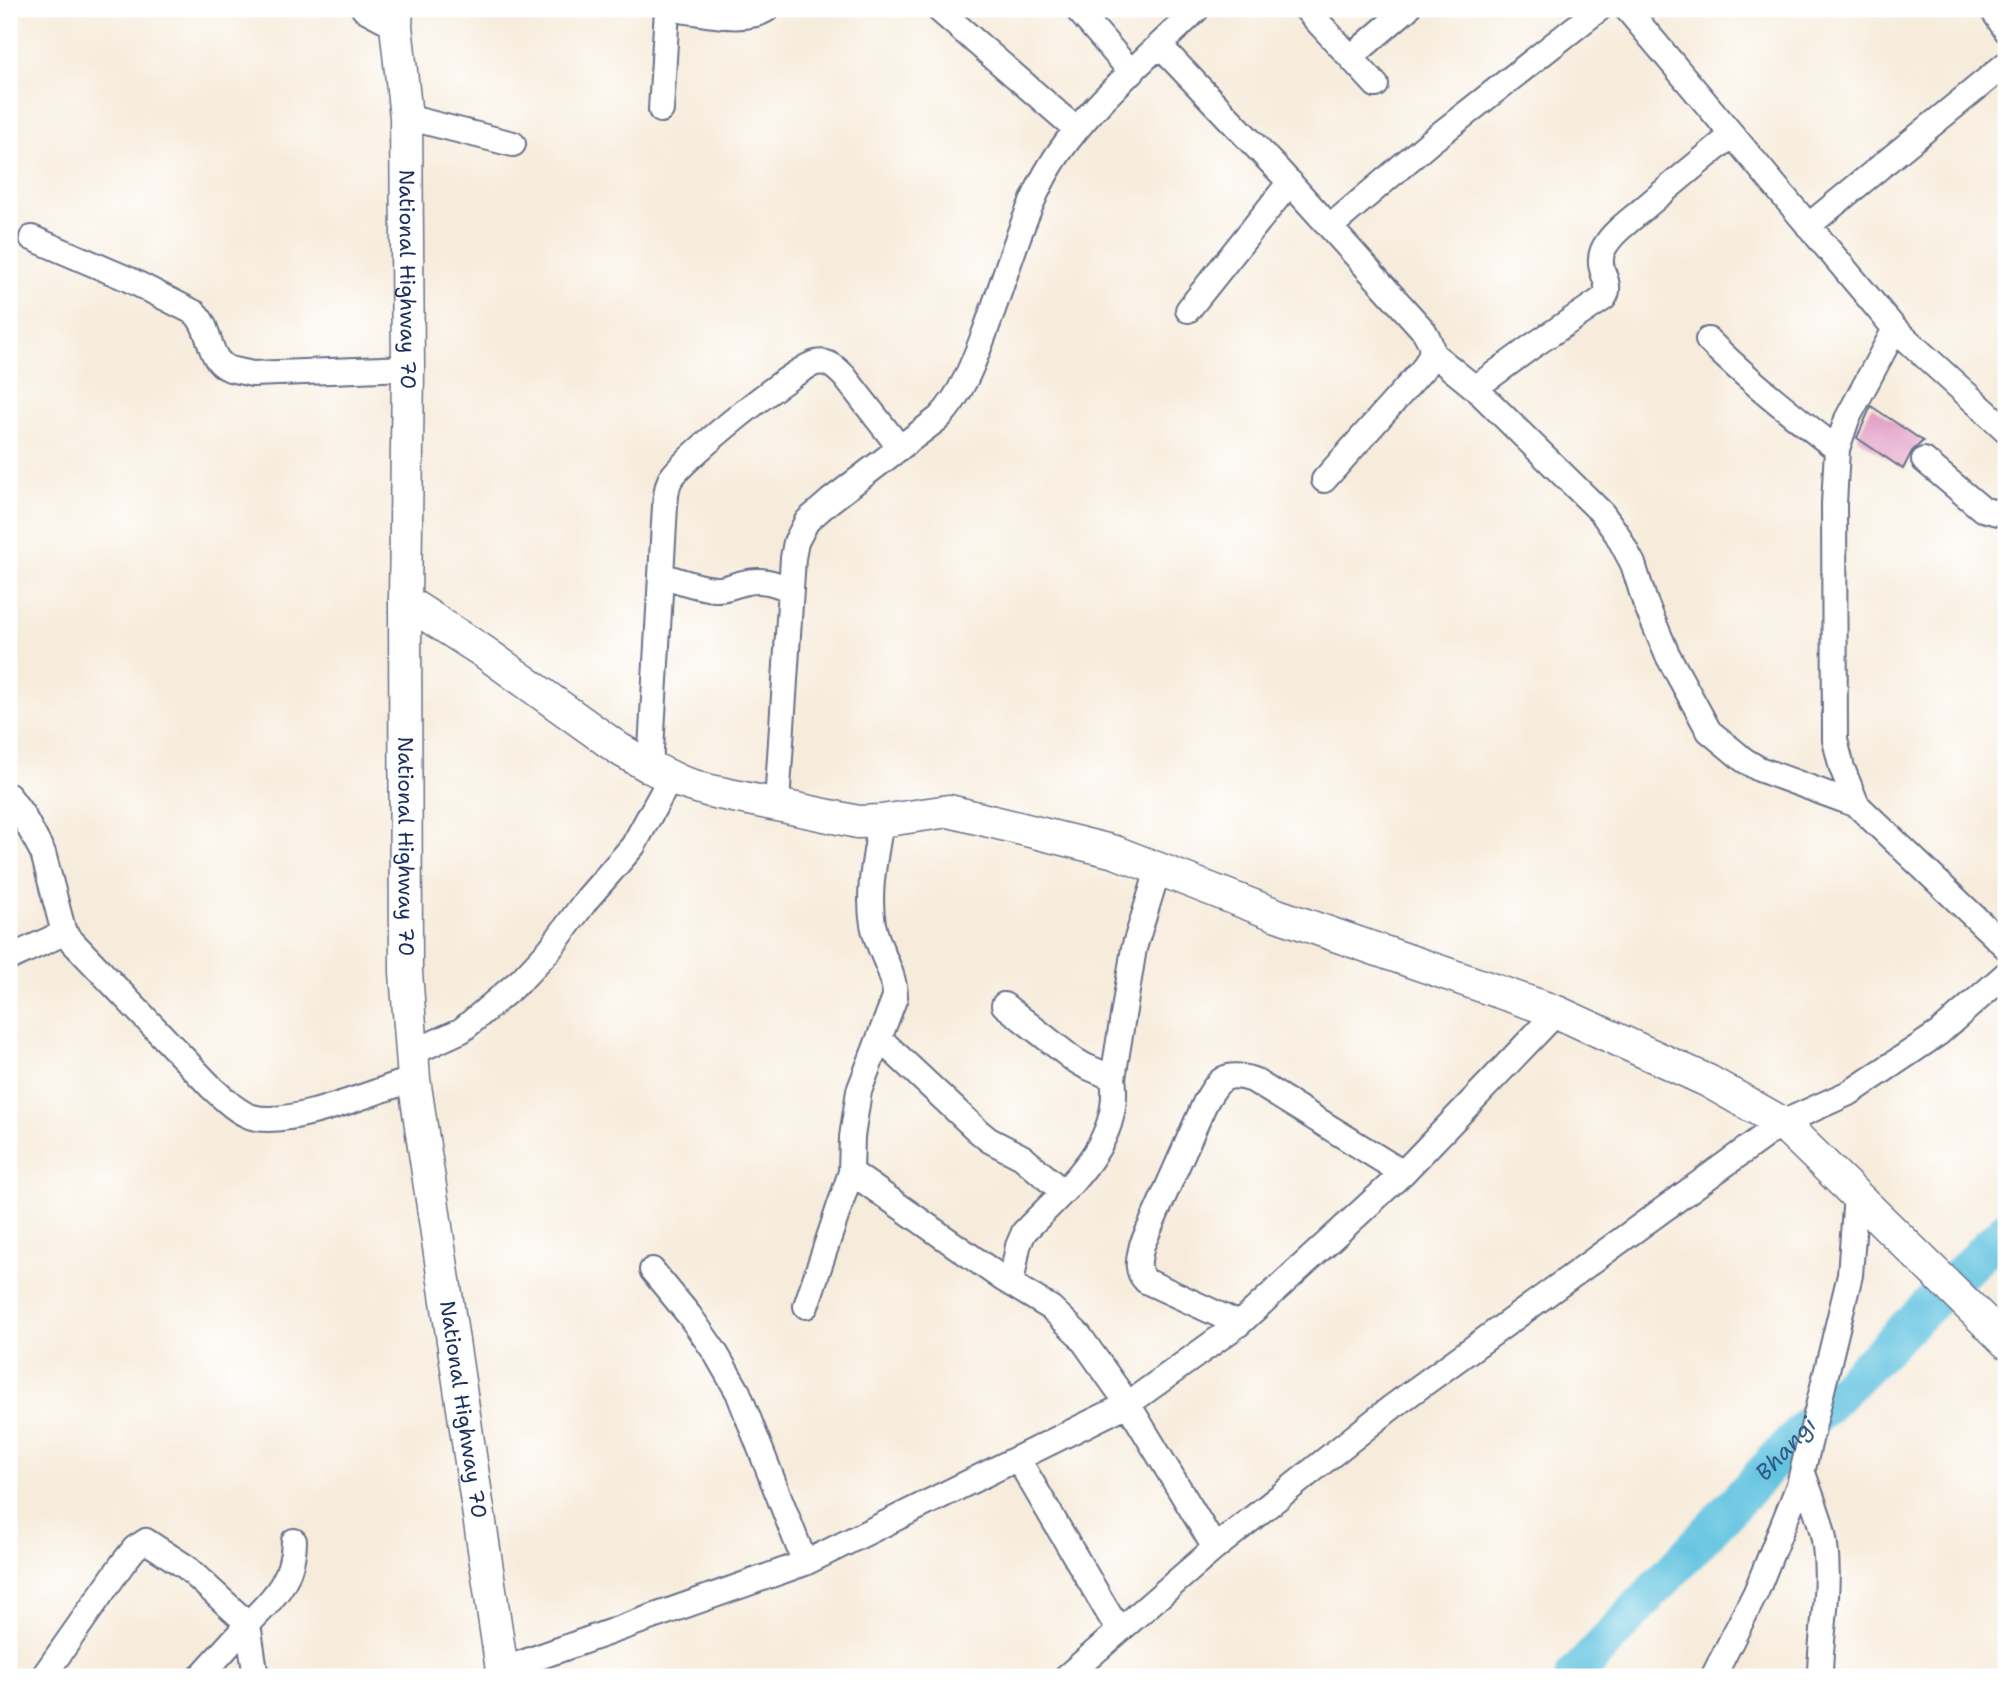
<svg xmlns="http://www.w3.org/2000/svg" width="2015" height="1686" font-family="'Shantell Sans',sans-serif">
  <rect width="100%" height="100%" fill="#fff"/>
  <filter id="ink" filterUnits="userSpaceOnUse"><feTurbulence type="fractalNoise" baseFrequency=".0143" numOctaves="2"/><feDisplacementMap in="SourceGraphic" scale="14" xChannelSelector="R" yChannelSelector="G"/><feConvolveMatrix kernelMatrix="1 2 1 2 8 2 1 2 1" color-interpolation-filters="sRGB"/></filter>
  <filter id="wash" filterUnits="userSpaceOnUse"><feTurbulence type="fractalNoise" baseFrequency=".00686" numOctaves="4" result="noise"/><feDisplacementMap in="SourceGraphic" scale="28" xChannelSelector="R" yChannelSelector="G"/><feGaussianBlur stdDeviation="1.57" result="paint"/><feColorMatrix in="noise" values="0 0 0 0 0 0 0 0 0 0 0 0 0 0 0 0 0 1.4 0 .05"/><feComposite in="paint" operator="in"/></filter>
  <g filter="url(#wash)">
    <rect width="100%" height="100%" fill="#f7ecdb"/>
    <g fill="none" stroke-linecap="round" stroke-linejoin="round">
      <!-- river -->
      <path stroke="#62c3e0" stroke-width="37" id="s1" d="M1573,1677L1816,1416L2006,1229"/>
    </g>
    <g id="blocks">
      <!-- building -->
      <path fill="#e19bc3" d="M1871,406L1923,441L1912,451L1903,469L1857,438Z"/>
    </g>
  </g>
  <g filter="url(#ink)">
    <use href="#blocks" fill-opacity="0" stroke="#68718a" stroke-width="2"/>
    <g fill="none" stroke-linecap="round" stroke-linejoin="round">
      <!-- minor casing -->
      <g stroke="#68718a" stroke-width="28">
        <path id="minor" d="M364,9L396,26
          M673,9C698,12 746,24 767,9
          M938,9L1076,129
          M1077,9L1132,73
          M1306,9L1376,85
          M1627,9L1895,329L1847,419L1837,449L1834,504L1835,740L1842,768L1857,805L2006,947
          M1992,9L2006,30
          M1160,46L1282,174L1424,331C1435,349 1433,352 1423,369L1324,480
          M1351,57L1407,9
          M661,110L667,9
          M406,117L513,144
          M1808,226L2006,64
          M1330,227L1430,142L1599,9
          M32,238L128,279L195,313C213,330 206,360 230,369C237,371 245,372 252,374L408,368
          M1188,310L1290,182
          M1895,329L2006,430
          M1708,340C1748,380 1792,415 1837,449
          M1432,353L1475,388L1602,513L1617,534L1633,564L1645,602L1667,654L1709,731L1744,760L1759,769L1857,805
          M1475,388L1531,347L1604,298C1615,282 1593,270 1604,248C1612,233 1628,222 1642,210C1671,185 1702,160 1732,135
          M1924,460L1982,509L1997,513L2006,507
          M661,575C678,580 698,588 715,589C725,590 733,585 743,583C761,578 775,583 791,590
          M650,767L665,506C666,497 666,488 670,480C681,460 794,368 816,363C828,360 836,368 844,376L900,448
          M9,796L22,814L43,853L64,933L9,958
          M777,803L793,558L796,542L807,521L830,501L939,418C963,393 974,361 986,329C1004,281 1018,229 1041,183C1073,118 1145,61 1197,9
          M64,933L212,1088C224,1099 237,1112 252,1117C290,1128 375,1091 414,1079
          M1004,1005L1073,1059L1085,1066L1113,1078L1134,948L1158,870
          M880,1039L978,1131L989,1140L1022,1157L1063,1192
          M412,1053L462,1030L521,980L550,949L587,899L633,846L671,777
          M851,1172L1003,1279L1051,1308L1079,1335L1128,1404L1215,1548
          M652,1270L689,1315L715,1352L738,1392L805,1563
          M1011,1284L1018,1246L1024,1232C1065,1189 1123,1144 1113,1078
          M806,1306L851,1172L852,1137L859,1091L895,997C895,971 877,949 873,924C867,891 876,854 881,821
          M1239,1324L1146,1281C1135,1270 1139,1259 1142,1245L1205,1103C1218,1080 1225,1070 1253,1080L1403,1173
          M1018,1459L1119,1631
          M1803,1473C1811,1497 1822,1521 1825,1546C1831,1590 1820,1634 1820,1677
          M502,1670L805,1563L1128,1404L1239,1324L1403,1173L1557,1012
          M43,1677L123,1563L135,1548L146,1541L186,1567L248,1624L200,1677
          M256,1677L248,1624C274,1598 293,1580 294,1541
          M1066,1677L1215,1548L1392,1407L1782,1123L1851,1092L1939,1033L2006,974
          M1713,1677L1756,1592L1799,1485L1850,1275L1856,1195"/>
      </g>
      <!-- major casing -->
      <g stroke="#68718a" stroke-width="35">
        <g id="major">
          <path id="s2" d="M397,9L396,26L406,117L408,368L405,601L406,972L414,1079L503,1677"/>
          <path d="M405,601L484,652L619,749L650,767L681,782L710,791L858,822L881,821L949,811L1115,852L1277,915L1557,1012L1708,1081L1782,1123L2006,1342"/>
        </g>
      </g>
      <!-- minor -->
      <use href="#minor" stroke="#fff" stroke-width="24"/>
      <!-- major -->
      <use href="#major" stroke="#fff" stroke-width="32"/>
    </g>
  </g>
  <g text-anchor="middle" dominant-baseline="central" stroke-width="6" stroke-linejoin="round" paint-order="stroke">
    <!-- street labels -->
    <g font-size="21" fill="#1b2f5e" stroke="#fff">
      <text stroke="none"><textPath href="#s2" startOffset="271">National Highway 70</textPath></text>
      <text stroke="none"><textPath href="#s2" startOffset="838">National Highway 70</textPath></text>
      <text stroke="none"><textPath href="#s2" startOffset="1405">National Highway 70</textPath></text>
    </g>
    <!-- water labels -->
    <g font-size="23" font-style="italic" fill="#305b85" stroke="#fff">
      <text stroke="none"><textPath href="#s1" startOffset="312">Bhangi</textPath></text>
    </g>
  </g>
  <!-- margin -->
  <rect width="2015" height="1686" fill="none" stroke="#fff" stroke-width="35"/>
</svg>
